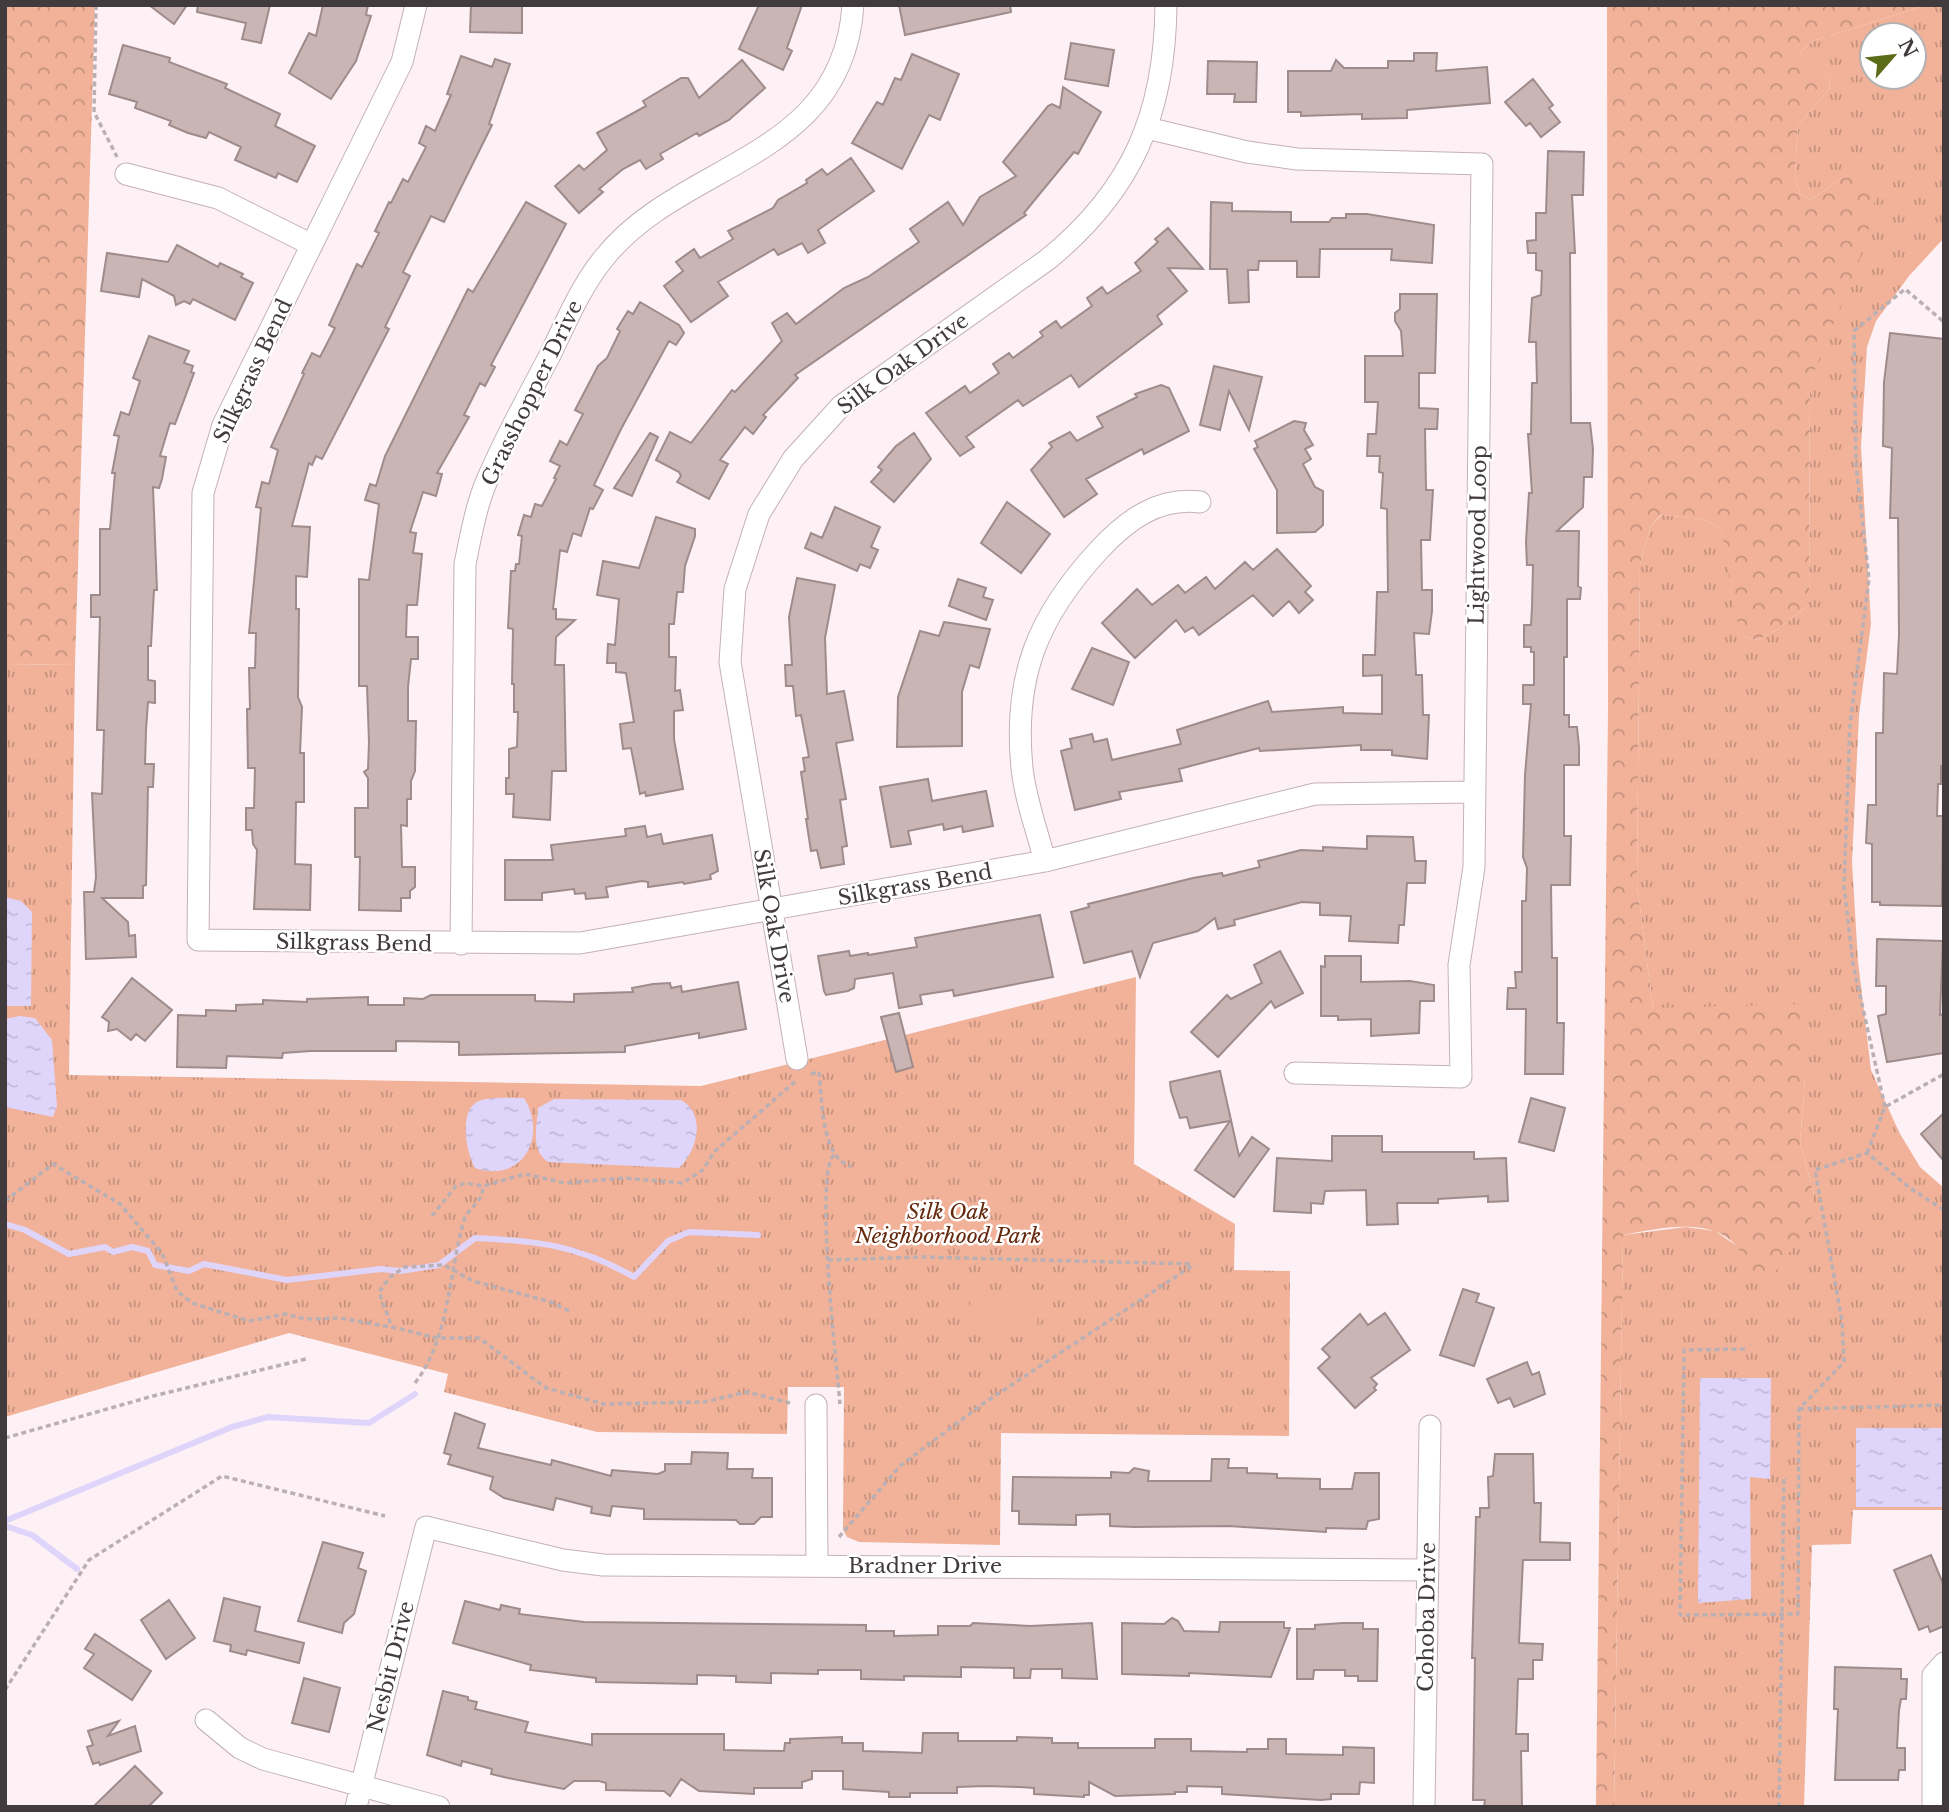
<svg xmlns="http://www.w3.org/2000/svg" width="1949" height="1812" font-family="'Libre Baskerville',serif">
  <defs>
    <pattern id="grass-tufts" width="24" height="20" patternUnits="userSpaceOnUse" patternTransform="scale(1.75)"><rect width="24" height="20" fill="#f1b299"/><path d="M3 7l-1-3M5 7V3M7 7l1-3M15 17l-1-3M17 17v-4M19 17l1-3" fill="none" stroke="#c5927e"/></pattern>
    <pattern id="forest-crowns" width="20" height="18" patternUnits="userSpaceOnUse" patternTransform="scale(1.75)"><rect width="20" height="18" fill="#f1b299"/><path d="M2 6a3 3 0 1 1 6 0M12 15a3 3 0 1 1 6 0" fill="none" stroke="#c5927e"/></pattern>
    <pattern id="water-ripples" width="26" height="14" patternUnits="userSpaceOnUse" patternTransform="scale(1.75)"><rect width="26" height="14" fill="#dfd5fb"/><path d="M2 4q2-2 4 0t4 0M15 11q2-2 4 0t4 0" fill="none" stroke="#c1b8d8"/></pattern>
  </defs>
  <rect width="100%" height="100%" fill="#fdf1f6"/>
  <!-- grass -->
  <path fill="url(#grass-tufts)" fill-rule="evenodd" d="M1927,5H1944V238L1909,276L1876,321L1867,347L1861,447L1871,624L1859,715L1852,862L1858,961L1871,1070L1899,1132L1920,1167L1944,1188V1510H1853L1851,1544L1812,1545L1804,1807H1614L1623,1235L1686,1227L1715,1231L1737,1246L1814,1194L1800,1143L1805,1079L1653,1008L1637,884L1640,564L1651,525L1662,515L1702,519L1721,528L1743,636L1757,640L1778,629L1809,605L1810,382L1832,321L1842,178L1811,200L1800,194L1795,175L1798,125L1830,88L1829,77L1801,59L1800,52L1813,41ZM1872,35H1914V77H1872Z
    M75,664L69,1075L701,1086L1136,977L1134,1164L1235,1224L1234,1270L1290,1271L1289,1436L1001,1433L1000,1545L859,1542L847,1537L843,1530L844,1387H788L787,1434L597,1432L444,1392L448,1374L289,1333L5,1417V665Z"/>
  <!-- forest -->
  <path fill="url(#forest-crowns)" d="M5,5H95L75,664L5,665Z
    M1607,5H1927L1813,41L1800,52L1802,59L1829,77L1830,88L1798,125L1795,175L1800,194L1811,200L1842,178L1864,177L1874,187V211L1859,261L1810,382L1809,605L1778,629L1757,640L1743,636L1735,615L1721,528L1702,519L1661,515L1651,525L1640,564L1637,884L1653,1008L1806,1004L1805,1079L1800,1143L1814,1194L1811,1221L1777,1270L1761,1285C1753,1273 1747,1259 1738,1248C1712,1215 1658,1229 1623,1235L1614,1807H1596L1608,710Z"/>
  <!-- garden -->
  <path fill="#f1b299" d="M971,1295L1038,1298L1037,1338L968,1334Z"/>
  <!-- water -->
  <path fill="url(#water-ripples)" d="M5,897L21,901L32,912L31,1006H5Z
    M20,1016L35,1018L52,1040L57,1106L53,1117L5,1107V1019Z
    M516,1098H524C548,1136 523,1184 475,1168C467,1155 460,1118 473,1105C481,1096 505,1098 516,1098Z
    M554,1099L681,1100C707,1115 697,1151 679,1168L548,1162C530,1149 537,1128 538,1108Z
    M1700,1378H1771L1770,1479L1750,1477L1751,1599L1698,1603Z
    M1856,1428H1944V1507H1856Z"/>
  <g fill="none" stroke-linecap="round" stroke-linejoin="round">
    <!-- stream -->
    <path stroke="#dfd5fb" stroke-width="6" d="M5,1224L25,1230L69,1254L105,1247L113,1252L132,1247L148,1251L155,1265L189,1271L204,1264L287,1280L381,1269L400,1271L439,1265L475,1238C538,1241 578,1245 634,1277L668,1241L689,1232L758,1235
      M5,1521L232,1427L268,1417L369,1423L415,1394
      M5,1526L32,1535L77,1569"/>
  </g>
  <!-- building -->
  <path fill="#cab5b5" stroke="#9f8b8b" stroke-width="2" d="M149,5H187L174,24Z
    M198,5H270L261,43L242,39L246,23L197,12Z
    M323,5H368L366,15L371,16L356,61L331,99L289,73L309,33L316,36Z
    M471,5H522V33L470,32Z
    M759,5H802L787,48L792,51L783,70L739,49Z
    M899,5H1010L1011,12L905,35Z
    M1071,43L1114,50L1108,86L1065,79Z
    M123,45L170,58L169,62L227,84L225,88L280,114L275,126L315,146L297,182L278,173L276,178L235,160L241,147L209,132L206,138L188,133L169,125L171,121L135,108L137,102L109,94Z
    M1414,53H1437L1436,71L1487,67L1490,103L1407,110V118L1362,119V114L1301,116V112H1288V71H1331L1336,60L1344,68H1388V61H1414Z
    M912,54L959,74L940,120L929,115L902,169L852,143L877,102L883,105L895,78L901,80Z
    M461,56L492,67L495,59L510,64L489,124L492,125L444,222L431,216L403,272L410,276L385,327L389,329L322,459L316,456L312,465L309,463L292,526L310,527L307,577L296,576V609H299L298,697L302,707L300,753H304V802H296L295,864L311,865L310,910L254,909L257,850L253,844L252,830H246V808H254L255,768H248L247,709H250L249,668H255L256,633H249L261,508L256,507L262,482L269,484L278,450L271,447L304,374L302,373L312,353L320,357L335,328L329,325L357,264L362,267L379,233L375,231L389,202L391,203L403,179L408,182L426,147L419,143L426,126L435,131L451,95L447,94Z
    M742,60L765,88L729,120L699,136L697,133L660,154L663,159L646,169L640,160L623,169L599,189L603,192L579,213L555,186L579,165L584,170L607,150L597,133L646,106L643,101L681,78H688L699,98Z
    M1208,61L1257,62L1256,102H1234L1235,94H1207Z
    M1533,79L1553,105L1549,108L1560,122L1541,137L1530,123L1526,126L1505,102Z
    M1063,87L1101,112L1078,154L1074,152L1024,213L1026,215L795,375L798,378L763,415L766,417L753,434L745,427L720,460L728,464L709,499L677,482L681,476L679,472L656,460L670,432L691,443L732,390L735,392L782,341L772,323L787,313L796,324L844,288L868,277L919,242L910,229L948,202L963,225L980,197L1016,176L1003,162L1048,106L1052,104L1060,108Z
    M1548,151L1584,152L1583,195H1572L1575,253H1570L1571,423H1590L1593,449L1592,477H1584L1583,507L1557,531H1579L1578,586L1581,588L1580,599H1567V657H1564V715H1569V727H1577L1579,747V765H1564V836H1571L1570,885H1551L1552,958H1557V1023H1564L1563,1074H1525L1526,1009H1507L1508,988H1516L1515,972H1522V901H1526L1527,868L1523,857L1525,775L1531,704H1523V685H1534V652H1531V647H1524V625H1531L1532,607L1533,565H1527L1526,542L1529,493H1532L1528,434H1531L1532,383H1537L1536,342H1529L1532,298L1541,295L1542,271L1536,270V253H1528L1527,241L1536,240V213H1546Z
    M851,158L874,191L818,230L825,243L808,253L802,243L778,255L774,249L718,282L728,296L691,322L664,286L683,271L676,262L694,249L700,258L733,239L728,231L773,208L778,200L807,183L806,180L822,169L827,175Z
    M526,202L566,224L491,365L495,367L485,386L480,383L464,415L469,417L437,473L442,474L436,496L423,492L410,532L416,533L413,553L422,554L417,605H407L406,637H418V659H411L408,687V721H416L415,771L411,781V799H407V826L401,825L402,867H415V887L410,891V898H401V911L359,910L360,857H355V808H368V778L364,772L368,769L369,742L367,686H359V579L369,580L379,504L365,500L370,484L376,486L385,456L468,289L473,292Z
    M1211,202L1232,203V211L1291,212V222H1329L1332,218H1346V214H1367L1434,225L1432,263L1391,260L1392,249H1320L1319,277H1297V261H1259L1258,270H1248L1249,302L1229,303L1227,269H1210Z
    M1168,228L1203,269L1168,268L1187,291L1157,316L1162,324L1079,387L1071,375L1023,406L1018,400L966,437L974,447L960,456L926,413L965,386L970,393L999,373L993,364L1009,353L1013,358L1043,336L1040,332L1056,321L1061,328L1092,306L1087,298L1102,287L1107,294L1141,271L1135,263L1158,242L1155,239Z
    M177,245L218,267L220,263L243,274L241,277L253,283L235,320L193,299L190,304L184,301L176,305L174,296L142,279L139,297L101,291L107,253L168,262Z
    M1400,294H1437L1435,373H1419V408L1438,409L1437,429H1425L1426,490H1433L1430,540H1421L1422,590H1432V611L1429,634L1414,633L1416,675H1422L1423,715H1429L1427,759L1392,755V750H1361V745L1260,751L1259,748L1179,769L1182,781L1119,792L1121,799L1075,810L1061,751L1072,748L1070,739L1092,734L1094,742L1107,739L1112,760L1181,744L1177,730L1268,701L1272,712L1343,707V713L1382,714V675L1363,676V655H1375L1377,592H1388L1387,509L1381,508L1383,473L1379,472L1380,456H1367L1368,434H1376L1378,402H1365V356H1403L1401,331L1395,321V313L1400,309Z
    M640,302L679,325L684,333L676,345L669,341L621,429L594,485L603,490L593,509L590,508L581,536L573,533L567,552L560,550L553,609H556V619L575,620L556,637L555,665H564L566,771H552L550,820L513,817L514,794H506V778H509V749L517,747L518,712H514V684H512L513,629L508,628L511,571H515L516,564H519L522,536L518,535L524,515L531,517L535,504L542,506L556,479L554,478L560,466L550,461L560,441L567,445L583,414L575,410L598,366L607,358L620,331L617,329L628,311L633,314Z
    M1890,333L1944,339V766H1941V784H1938L1937,816H1943L1942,906L1880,905V902H1872V844L1866,843L1868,805H1876V733H1883L1884,673L1897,674L1899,635L1898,518H1890L1892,448L1883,446L1884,382Z
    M149,336L189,351L184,363L193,366L191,372L194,373L175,424L170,423L160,456L166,457L162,479L159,488L153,487L157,590H154L151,646H148V680L155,681V703L148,702L146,730L145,764H154L153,787H148L146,885L143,886V898H102L128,922L129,936L135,935L136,957L86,959L84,892H94L96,877L92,793L102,794L104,730H97L100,617H91V595H100V529H110L115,473H112L119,436L114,435L121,412L129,415L140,381L133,378Z
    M1214,366L1262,377L1249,430L1229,391L1220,430L1200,425Z
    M1161,385L1169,388L1189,431L1144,454L1142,449L1086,479L1097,494L1064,517L1031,470L1052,447L1049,443L1070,432L1077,441L1103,427L1097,417L1137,397L1135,394Z
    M1294,421L1306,423L1304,430L1313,445L1305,449L1311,459L1303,464L1315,487L1323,491V525L1315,532L1277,533V490L1254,449L1258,447L1255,441Z
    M650,433L658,437L632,496L614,488Z
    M914,433L931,459L894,502L871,482L882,470L878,467L896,446Z
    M1007,502L1050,534L1021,573L981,543Z
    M835,507L880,527L871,547L878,550L870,568L860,564L857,571L805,548L811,533L822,538Z
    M656,517L695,529V536L685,566L683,592H677L674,624H669V657H676L675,691L680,690L683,710L674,711V739L683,789L646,796L645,792L640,794L631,748L623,749L620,724L634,722L626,673L616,672V663H607L608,644L615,645L619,599L597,595L603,561L639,568Z
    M1277,549L1311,586L1305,592L1313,600L1299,613L1289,601L1273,616L1253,595L1199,635L1193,627L1185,632L1176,620L1135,658L1102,623L1137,589L1152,605L1178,585L1185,593L1206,577L1215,589L1245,562L1253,570Z
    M797,578L835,585L825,638L827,694L844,691L853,740L836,743L846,799L840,800L847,846L842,847L844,864L821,868L817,850L811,851L806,819H808L801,772L805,771L803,758L809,757L801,715L796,716L793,686H786L785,665H792L789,617Z
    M958,579L986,588L983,597L993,600L986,620L949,606Z
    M944,622L990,629L979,668L970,665L962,692V746L897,747L898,697L920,631L939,636Z
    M1092,648L1129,662L1113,705L1072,689Z
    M928,779L932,801L986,791L993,826L963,832L962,826L944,830L943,824L908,831L911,844L891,847L880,787Z
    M645,826L647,837L661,834L663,844L712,835L718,871L710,875L711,879L684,884L683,882L648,887V882L642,881L606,887L608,897L586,899L585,893L575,894L574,889L542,893V900H505V860H553L551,845L626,836L625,829Z
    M1367,836L1413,837L1415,861H1426L1425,883H1407L1404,925H1399L1398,943L1349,941L1351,916L1320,915V903L1302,902L1234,920L1235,925L1218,929L1215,918L1198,931L1153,943L1140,977L1132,951L1084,963L1071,912L1089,907L1088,904L1193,878L1222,873L1223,876L1260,867L1258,861L1301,850L1323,851V847L1367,849Z
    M1040,915L1053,977L954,996L953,990L920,995L922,1004L899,1008L893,973L855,979L854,988L848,991L826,995L824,991L818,956L849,951L850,956L868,953V955L917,947L915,938Z
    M1877,939L1943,941L1940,1015L1944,1014V1053L1887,1062L1878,1016L1886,1014V986H1876Z
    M1280,951L1303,993L1275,1008L1271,1001L1218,1057L1191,1032L1227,995L1231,999L1262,983L1254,965Z
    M1325,956H1361V982L1410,981L1434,985V1001H1420L1419,1033L1371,1036V1019L1338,1020V1016H1321V966L1325,967Z
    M132,978L172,1010L145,1041L136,1034L131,1040L117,1029L108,1031L109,1022L102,1017Z
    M738,982L746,1029L699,1038V1033L625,1046V1052L459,1055V1042L396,1041V1051H311L283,1053L282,1058L227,1056L226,1068L177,1067L178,1015L206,1016V1010L236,1011V1005L263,1004V1000L307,1002V999L368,997V1005H404V998L423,999L431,995H535V1001L574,1002V994L633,992L632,988L653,984L670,983L671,988L681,986L682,992Z
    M899,1013L913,1067L896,1072L881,1017Z
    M1220,1071L1239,1156L1252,1137L1269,1149L1234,1197L1195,1170L1230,1121L1190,1128L1187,1117L1180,1118L1171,1091L1170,1082Z
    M1531,1098L1565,1108L1554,1151L1519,1142Z
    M1944,1113V1161L1921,1134Z
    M1332,1136H1382V1152H1474V1159L1506,1158L1508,1201L1488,1202V1196L1438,1199V1203H1397L1398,1224L1367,1225L1366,1190L1325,1191L1323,1204L1311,1203V1213L1274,1211L1277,1158L1332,1161Z
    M1463,1289L1479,1294L1476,1302L1494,1308L1474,1366L1440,1355Z
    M1385,1313L1410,1350L1371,1378L1377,1384L1374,1388L1376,1390L1355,1408L1318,1368L1330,1357L1322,1349L1360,1314L1368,1325Z
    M1527,1362L1532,1375L1539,1372L1545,1394L1514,1407L1510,1398L1498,1403L1487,1379Z
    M455,1413L485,1424L478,1448L551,1465L552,1460L611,1476L612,1470L658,1474L665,1471V1464H691L692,1452L728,1453L727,1469H753L752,1478H772V1517H761L754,1524H740L736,1520L644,1519V1509L612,1506L610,1516L591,1513L592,1507L556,1498L553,1510L504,1498L490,1489L493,1477L448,1464L451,1455L444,1453Z
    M1495,1454H1533L1534,1503H1541L1540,1542L1570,1543V1560H1523L1519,1643L1543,1644L1542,1660H1533V1679H1518L1516,1734H1528V1751H1521L1522,1807H1484L1485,1800H1473L1475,1658H1472L1476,1517H1480V1508H1489L1488,1477L1493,1476Z
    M1212,1459H1229L1228,1468H1247V1473L1277,1474V1478L1320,1479V1489H1352L1355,1473H1379V1519L1368,1521L1366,1529L1326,1528V1532L1228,1526L1134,1527L1110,1526V1514L1076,1515V1525L1019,1524V1511H1012L1013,1477L1111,1478V1472L1129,1473L1134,1468L1149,1471L1148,1481H1211Z
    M323,1542L363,1553L358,1568L366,1571L354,1614L344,1623L342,1633L298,1621Z
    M1931,1555L1944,1586V1626L1930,1632L1928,1626L1919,1630L1894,1570Z
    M224,1598L260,1607L255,1631L304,1643L299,1663L247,1650L246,1655L230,1651L231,1645L214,1641Z
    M169,1600L195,1638L166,1659L141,1620Z
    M465,1601L500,1610L501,1605L520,1609L519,1614L584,1622L866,1625V1631H894V1636L938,1635V1626H970L973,1623L1030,1626L1092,1623L1097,1679L1062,1678V1669H1031L1030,1678H1014V1668L961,1667V1677L904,1676V1680L861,1679V1670H818V1674L771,1673V1683L736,1682V1676L697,1675V1684L596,1682V1678L530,1670L531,1665L453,1643Z
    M1172,1618L1178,1621L1184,1631L1219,1632L1220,1622H1284V1628H1290L1271,1677L1189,1673V1676L1122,1674V1623L1164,1624Z
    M1343,1623H1363V1629H1378L1377,1681H1358V1676H1345V1670H1314L1313,1679H1297V1629H1315V1625Z
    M95,1634L151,1671L132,1700L84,1668L94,1654L85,1649Z
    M1835,1667L1901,1669V1679H1907L1906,1699H1901L1899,1710L1897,1748H1905V1770H1899L1898,1780H1835L1838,1709H1834Z
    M304,1678L340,1688L329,1732L292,1723Z
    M443,1691L468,1697V1700L477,1702L475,1709L528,1722L525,1732L592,1745V1734H724V1750L784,1751L785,1743H790V1739L842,1737V1743H863V1751L922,1753L923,1733H958V1741H1017V1737L1052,1738V1743H1078V1748H1155V1739H1191V1751L1247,1752V1749H1268V1739H1286V1754L1343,1755V1747L1374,1748V1783L1360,1782L1359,1794H1331V1799L1321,1800L1222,1794V1787L1187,1786V1792H1175V1794L1115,1796L1089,1782V1795H1084V1797L1034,1794V1788L1020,1787L986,1786L957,1787V1793H910V1797H889V1792L843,1789V1771H812V1779L802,1782V1788H754V1794L699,1791L681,1779L670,1796L664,1791L606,1790V1783L599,1781H574L564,1789L508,1778L491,1774L492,1769L462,1761L461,1766L427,1755Z
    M119,1721L108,1736L135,1726L141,1751L100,1765L99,1762L93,1764L87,1747L93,1745L88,1731Z
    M135,1766L162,1793L148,1807H93Z"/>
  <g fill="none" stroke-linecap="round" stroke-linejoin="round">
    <!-- minor casing -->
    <g stroke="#c4b1b9" stroke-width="23">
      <path id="minor" d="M416,5L402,62L223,425L203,493L198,940L580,943L1045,861L1315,794L1475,792
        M1147,128L1247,152L1297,159L1482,164L1474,867L1459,965L1461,1077L1295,1073
        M126,174L218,198L312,245
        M1045,861C1037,831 1025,798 1022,768C1013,676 1038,616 1099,550C1127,520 1158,497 1200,502
        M461,944L465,564C471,535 476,505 488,478C506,436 529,395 550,355C566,322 581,286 604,258C682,160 843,161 853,5
        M797,1059L730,662L735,589L759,514L793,459L841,406L1047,260C1132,191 1165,114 1166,5
        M816,1405L817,1565
        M206,1720L240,1748L263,1759L439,1807
        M356,1807L426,1527L563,1560L603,1565L1427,1570
        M1424,1807L1430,1426
        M1933,1807V1675L1944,1663"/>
    </g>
    <!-- path -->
    <path stroke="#bab0b4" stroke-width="3.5" stroke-dasharray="5 3.5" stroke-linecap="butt" d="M96,5L94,112L117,157
      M811,1074L819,1072C822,1098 821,1159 851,1166
      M1885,1107L1853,964L1844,886L1850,724L1869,579L1856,465L1854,331L1905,289L1944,322
      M1867,1153L1885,1107L1944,1074
      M834,1155C814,1171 837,1368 840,1404
      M5,1201L53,1164L120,1204L162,1253L177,1291L192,1303L249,1321L286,1314L305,1319L339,1318L391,1327
      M432,1216L456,1186L466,1183L483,1186L525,1174L565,1183L624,1178L682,1183L703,1170L714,1152L797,1080
      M828,1260L922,1257L1193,1264
      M569,1311L551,1302L473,1281L444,1265L405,1267L390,1277L379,1292L392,1327L437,1338H479L546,1388L604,1404L704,1402L747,1392L790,1403
      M1745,1349L1684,1350L1680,1615L1798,1614L1799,1409L1844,1362L1842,1321L1815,1170L1867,1153L1910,1188L1944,1210
      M415,1383C449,1339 449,1275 463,1223C467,1207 483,1204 483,1186
      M1799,1409L1944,1405
      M5,1438L153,1396L306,1359
      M839,1537L900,1466L984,1403L1195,1264
      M5,1690L89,1560L222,1476L385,1516
      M1779,1807L1784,1478"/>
    <!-- minor -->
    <use href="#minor" stroke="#fff" stroke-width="21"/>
  </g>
  <g text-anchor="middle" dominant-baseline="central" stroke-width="5" stroke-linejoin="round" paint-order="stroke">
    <!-- street labels -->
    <g font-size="21" fill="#423b3e" stroke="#fff">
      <text transform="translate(903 364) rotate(-36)">Silk Oak Drive</text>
      <text transform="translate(253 371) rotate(-65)">Silkgrass Bend</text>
      <text transform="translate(532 393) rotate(-64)">Grasshopper Drive</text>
      <text transform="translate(1478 535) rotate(-89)">Lightwood Loop</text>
      <text transform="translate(915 885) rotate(-10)">Silkgrass Bend</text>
      <text transform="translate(774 926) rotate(80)">Silk Oak Drive</text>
      <text transform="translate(354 943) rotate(1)">Silkgrass Bend</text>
      <text x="925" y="1566">Bradner Drive</text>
      <text transform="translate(1427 1617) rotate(-89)">Cohoba Drive</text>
      <text transform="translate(391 1667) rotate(-76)">Nesbit Drive</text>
    </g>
    <!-- park labels -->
    <g font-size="21" font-style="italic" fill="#65290e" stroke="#fff">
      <text x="948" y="1212">Silk Oak<tspan x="948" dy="24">Neighborhood Park</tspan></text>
    </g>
  </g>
  <!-- border -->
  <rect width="1949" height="1812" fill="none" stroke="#423b3e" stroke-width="14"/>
  <!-- north arrow -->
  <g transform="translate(1893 56) rotate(62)"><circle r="33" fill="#ffffff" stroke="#b3b1b2" stroke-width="2"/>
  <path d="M0-5L12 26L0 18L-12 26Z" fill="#5b6b17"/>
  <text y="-10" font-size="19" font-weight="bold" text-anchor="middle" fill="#423b3e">N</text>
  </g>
</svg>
